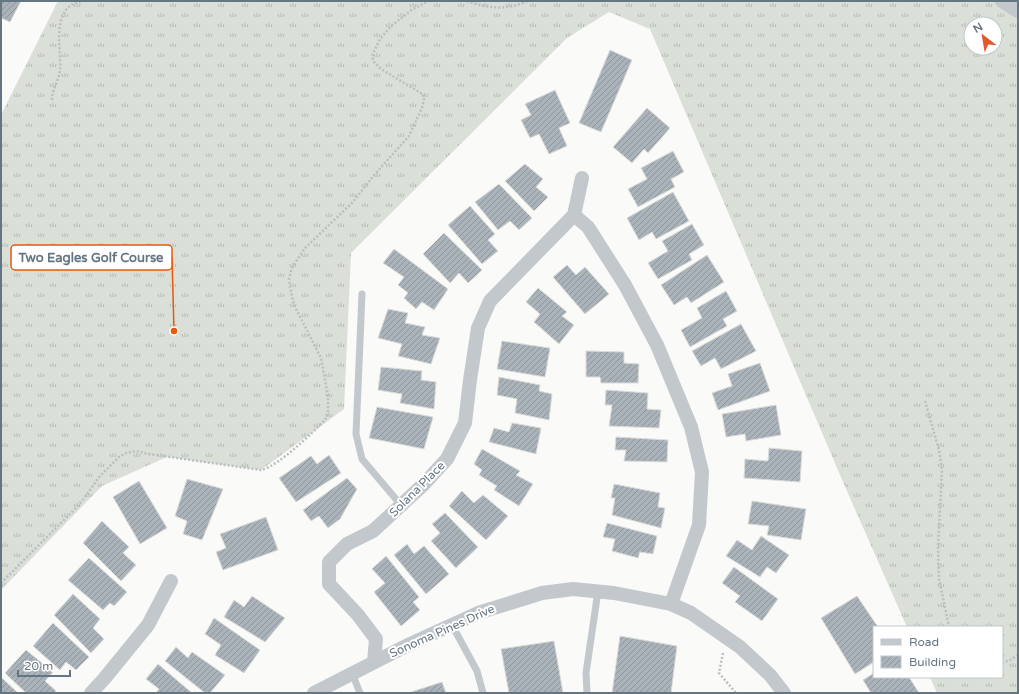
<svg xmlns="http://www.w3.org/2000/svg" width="1019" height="694" font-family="'Varela Round',sans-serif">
  <defs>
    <pattern id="grass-tufts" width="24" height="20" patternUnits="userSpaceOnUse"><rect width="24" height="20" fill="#dadfd7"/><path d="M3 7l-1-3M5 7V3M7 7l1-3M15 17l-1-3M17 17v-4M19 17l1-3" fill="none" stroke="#b4b9b4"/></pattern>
    <pattern id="building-hatch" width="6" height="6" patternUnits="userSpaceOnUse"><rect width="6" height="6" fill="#aab3b9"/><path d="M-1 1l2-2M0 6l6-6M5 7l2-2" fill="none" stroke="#8e969c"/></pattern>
  </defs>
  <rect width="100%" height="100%" fill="#fafaf8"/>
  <!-- grass -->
  <path fill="url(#grass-tufts)" fill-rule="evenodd" d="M58,1H1018V692L1017,693H937L930,677H1002V627H907L843,482L650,29L609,12L567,38L351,253L344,409L261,470L167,457L102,486L1,590V115ZM971,24H995V48H971Z"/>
  <!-- building -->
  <path fill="url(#building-hatch)" stroke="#dcdcda" d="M1,1H21L10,22L1,18Z
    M610,50L632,60L601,132L579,123Z
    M555,90L570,123L559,128L567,146L549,154L539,134L530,138L521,120L531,115L525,104Z
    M647,108L670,128L648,153L644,149L632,163L613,147Z
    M673,151L684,172L671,179L675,187L638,207L628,189L647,179L641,168Z
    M525,164L543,179L536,187L548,197L534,211L505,181Z
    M499,184L532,218L519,230L510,221L498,230L475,202Z
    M673,192L689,221L656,239L652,232L639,240L627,218Z
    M470,206L495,234L488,240L498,251L482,264L448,225Z
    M692,224L704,245L689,254L692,260L658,279L648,263L668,251L662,241Z
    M444,233L482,270L468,283L459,273L450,283L423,254Z
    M394,249L448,289L434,310L422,302L416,309L404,298L408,293L398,285L404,277L383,263Z
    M707,255L724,282L691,303L687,297L674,305L661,285Z
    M567,265L576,275L585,267L609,294L585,314L553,277Z
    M538,288L567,312L562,316L574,325L559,344L534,322L540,314L526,302Z
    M726,291L737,311L723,319L727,326L690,347L681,330L702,318L697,308Z
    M388,309L408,313L405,323L425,327L422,335L440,338L431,364L398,356L402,344L378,338Z
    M741,324L756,351L721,369L715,358L701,366L692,351Z
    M502,341L550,348L545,377L497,369Z
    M586,351L624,352V363L639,364L638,383H601L600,377H586Z
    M760,363L770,391L718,410L712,393L732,386L728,374Z
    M381,367L422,371L421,380L436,382L434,409L400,403L402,394L378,390Z
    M499,377L540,385L539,391L552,394L549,420L515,413L517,399L497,395Z
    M606,390L648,393L647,409L661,410L659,428L609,426L612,405H605Z
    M776,405L781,435L746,441L745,434L726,437L722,414Z
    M377,407L433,417L424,449L369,438Z
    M512,423L541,428L536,454L489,442L494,428L509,432Z
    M616,437L668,440L667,462L624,461L626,450H615Z
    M769,448L802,451L800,482L744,478L745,459L768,461Z
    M482,449L520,471L516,475L533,484L519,506L494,490L497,486L479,475L482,470L474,464Z
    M329,455L341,473L296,502L279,478L311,456L317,464Z
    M347,478L357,489L340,519L328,528L319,516L311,521L303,510Z
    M187,479L223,489L202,540L183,534L187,521L175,516Z
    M139,481L167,528L140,544L113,497Z
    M614,484L660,493L658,507L665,508L661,528L612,515L615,498H611Z
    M462,491L474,503L483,495L508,516L486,540L449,506Z
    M752,501L806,509L801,540L767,535L769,526L748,524Z
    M445,513L478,547L456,568L431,541L440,533L432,524Z
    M266,517L278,550L223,570L216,552L226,548L220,534Z
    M102,521L129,547L123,553L136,565L121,581L83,543Z
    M607,523L657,536L653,554L640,552L638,558L612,551L615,539L603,537Z
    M761,536L789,555L776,573L767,567L760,577L726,556L737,540L752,550Z
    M407,544L414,554L424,546L449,574L426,594L394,555Z
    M386,556L419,597L413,602L420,610L401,626L374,592L385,583L372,569Z
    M89,558L127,592L114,606L110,603L103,610L68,580Z
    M734,567L778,599L762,621L735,602L740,596L722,583Z
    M73,594L100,619L93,628L104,639L91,653L54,615Z
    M252,596L285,618L265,642L224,617L234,600L244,607Z
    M857,596L878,627H874V662L855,674L821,618Z
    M214,618L260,650L244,673L215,655L221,645L205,634Z
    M53,623L89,657L76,670L66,662L60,670L33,646Z
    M620,636L677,646L671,693H612Z
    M554,641L563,693H509L501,649Z
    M176,647L188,658L192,652L225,675L210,693H205L165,661Z
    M26,650L53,672L45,681L56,691L54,693H26L5,673Z
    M158,664L192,693H156L159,689L146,679Z
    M874,673V677H909L919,693H871L863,680Z
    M1,677L18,693H1Z
    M442,682L446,693H408Z"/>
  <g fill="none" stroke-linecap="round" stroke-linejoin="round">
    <!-- path -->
    <path stroke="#bbbfc2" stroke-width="2.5" stroke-dasharray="2 2" stroke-linecap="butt" d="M467,1C486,8 508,11 527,1
      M52,100C52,89 59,81 60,70C62,48 49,6 83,1
      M925,401L939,450L942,469L938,548L939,579L949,627
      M1,583L76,508L85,497L100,476L119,457L126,453L136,451L149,454L261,470C279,466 312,433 325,420L328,413V396L321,358L294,305L290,287L289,278L292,268L304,249L352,203L375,174L409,136L422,108L424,99V95L381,69L374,62L372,56L380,39L391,26L413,9L429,1
      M723,653L719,673L736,693
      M1002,663L1010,660L1018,655"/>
    <!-- lane -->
    <path stroke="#c3c8cc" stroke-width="7" d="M362,294L356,434L362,459L401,505
      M452,625L477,671L483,693
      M352,673L360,693
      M587,693L586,673L598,591"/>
    <!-- street -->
    <path stroke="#c3c8cc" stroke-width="14" d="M1002,1L1018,11
      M574,215L582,178
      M374,662L376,639L358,615L329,584V562L347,544L373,531L423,485L447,459L465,423L470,380L478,328L490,301L574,215L588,227L625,285L657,345L691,427L702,472L699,525L671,604
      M91,693L104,679L148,625L171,581
      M314,693L410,644L478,613L542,593L573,589L614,593L671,604L691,613L740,647L770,675L784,693"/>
  </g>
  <g text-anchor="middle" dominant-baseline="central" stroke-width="4" stroke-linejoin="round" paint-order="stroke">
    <!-- street labels -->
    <g font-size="12" fill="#657683" stroke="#fff">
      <text transform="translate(417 489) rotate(-45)">Solana Place</text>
      <text transform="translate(442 631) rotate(-24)">Sonoma Pines Drive</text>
    </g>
  </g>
  <!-- callouts -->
  <path fill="none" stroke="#e8590c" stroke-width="1.5" d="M174 331L172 257"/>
  <circle fill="#e8590c" stroke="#fff" stroke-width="1.5" cx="174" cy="331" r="4"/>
  <rect fill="#fff" stroke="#e8590c" stroke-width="1.5" x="11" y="245" width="161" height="25" rx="4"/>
  <g font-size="13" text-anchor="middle" font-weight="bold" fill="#657683">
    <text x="91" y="262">Two Eagles Golf Course</text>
  </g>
  <!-- border -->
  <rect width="1019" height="694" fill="none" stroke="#657683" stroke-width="4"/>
  <!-- legend -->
  <rect x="873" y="626" width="130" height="52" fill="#ffffff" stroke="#c1c8cd"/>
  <rect x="881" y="639" width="20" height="6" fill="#c3c8cc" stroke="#c1c8cd"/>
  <text x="909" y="646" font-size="12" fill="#657683">Road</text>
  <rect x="881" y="656" width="20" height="12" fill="url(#building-hatch)" stroke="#c1c8cd"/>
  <text x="909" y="666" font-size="12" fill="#657683">Building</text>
  <!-- north arrow -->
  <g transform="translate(983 36) rotate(329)"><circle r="19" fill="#ffffff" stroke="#c1c8cd"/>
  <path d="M0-3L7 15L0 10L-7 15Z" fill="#e4572e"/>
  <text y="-6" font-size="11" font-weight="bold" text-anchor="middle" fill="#657683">N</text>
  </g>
  <!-- scale -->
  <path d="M18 670v6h52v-6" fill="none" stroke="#657683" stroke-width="2"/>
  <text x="24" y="670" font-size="12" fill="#657683" stroke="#ffffff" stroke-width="3" paint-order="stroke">20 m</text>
</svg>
